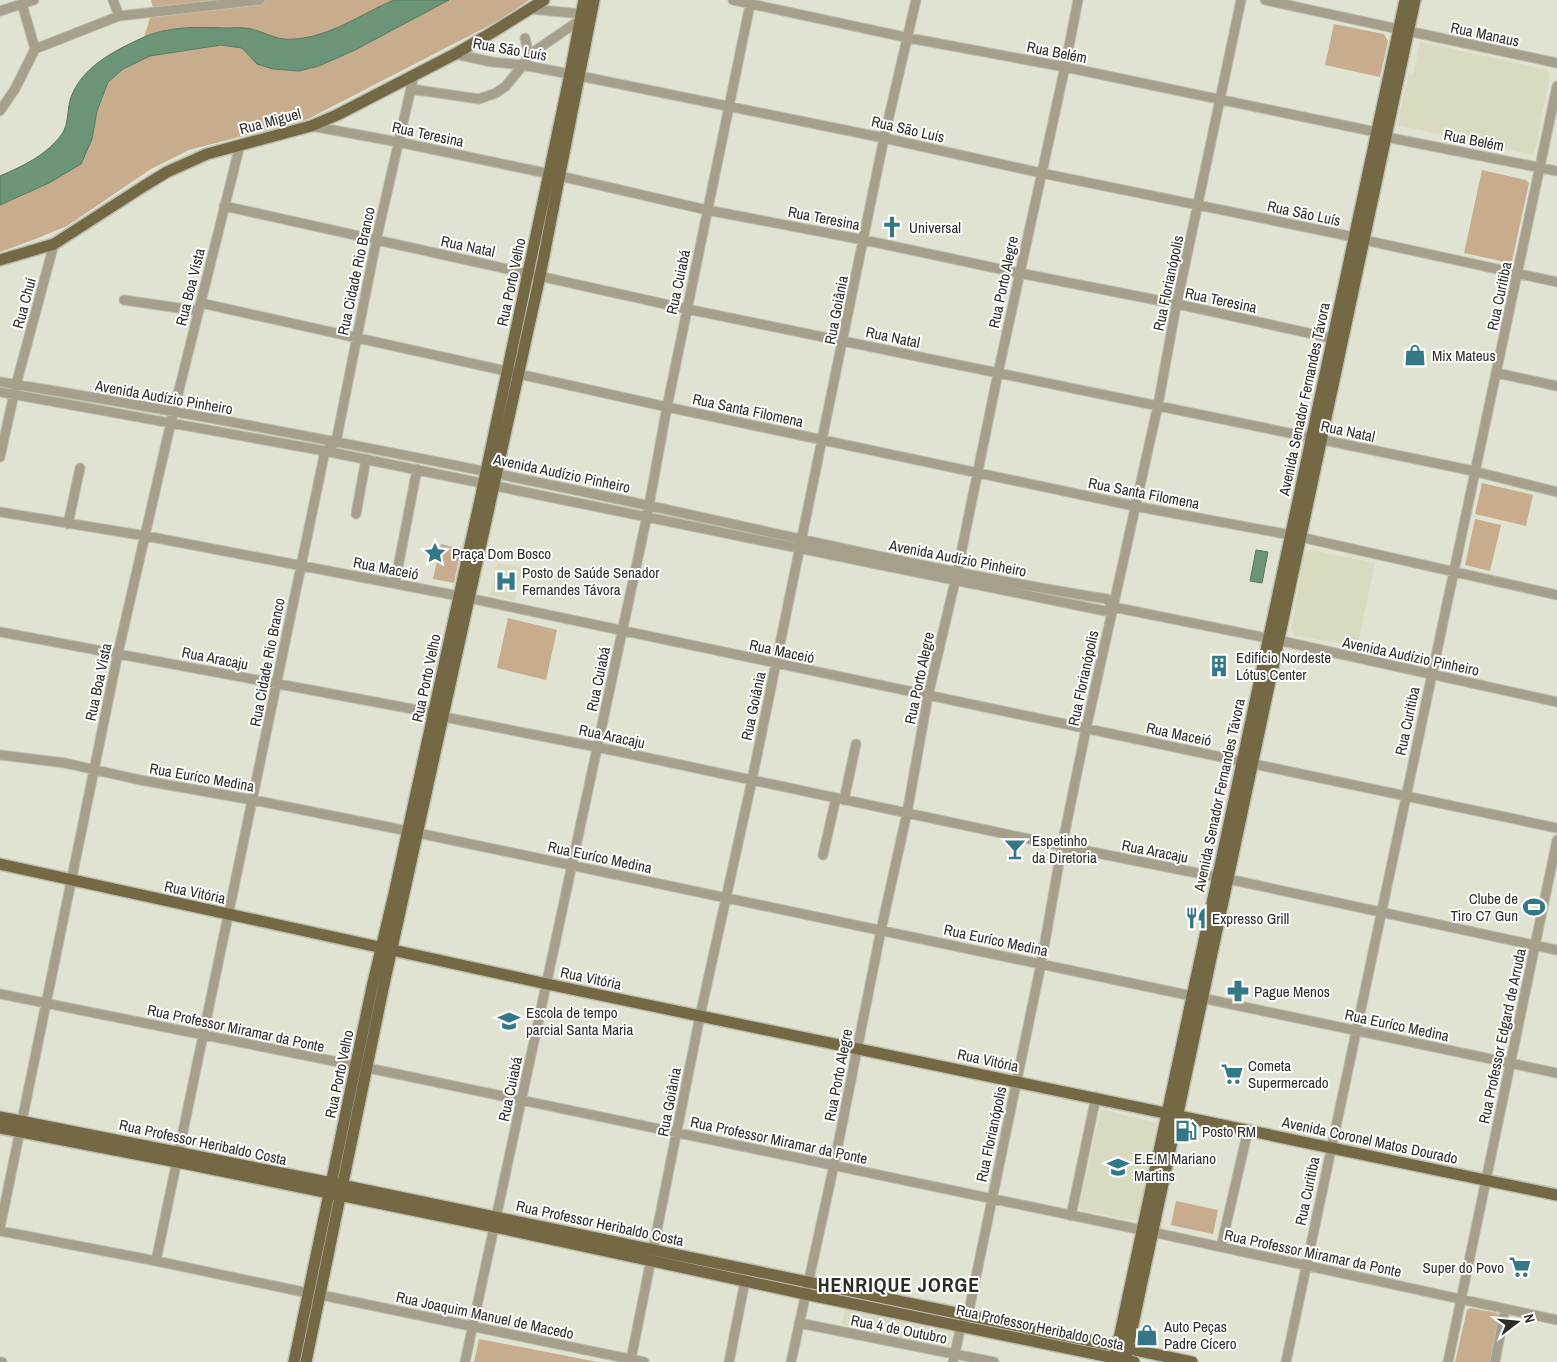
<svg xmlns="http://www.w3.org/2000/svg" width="1557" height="1362" font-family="'Archivo Narrow',sans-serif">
  <rect width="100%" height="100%" fill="#e1e3d2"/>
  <!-- built -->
  <path fill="#d8dac2" d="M1420,42L1547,70L1550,75L1534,155L1397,125L1409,74L1413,75Z
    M1311,550L1375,563L1357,647L1294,635L1291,630L1304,554Z
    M497,563L522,567L515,601L490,595Z
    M1104,1110L1156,1123L1157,1127L1139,1217L1134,1220L1083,1211L1079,1207L1100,1112Z
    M845,1307L953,1331L949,1349L842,1325Z"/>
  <!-- green -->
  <path fill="#c7ad8d" d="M151,0H394L338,28L315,36L294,39H275L250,29L210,28L171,29L144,37L153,8Z
    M449,0H529L498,21L308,119L189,150L151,169L67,226L33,240L0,252V205L49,183L92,139L97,111L108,82L123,69L150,56L222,45L242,48L256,63L273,69L299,71L319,66L355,50Z
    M1334,24L1384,34L1388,41L1380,77L1325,65Z
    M1482,170L1526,180L1529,183L1512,261L1510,263L1464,253Z
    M1482,483L1533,495L1526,526L1475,514Z
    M1475,519L1501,525L1490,571L1465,565Z
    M441,544L461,549L454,583L433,579Z
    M508,618L557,630L546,680L497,668Z
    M1176,1201L1218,1210L1213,1234L1171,1225Z
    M1470,1308L1497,1313L1500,1319L1491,1362H1455L1467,1310Z
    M479,1339L598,1362H474Z"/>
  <!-- water -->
  <path fill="#6c9577" stroke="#59765f" d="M394,0H449L355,50L319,66L299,71L273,69L257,64L242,48L221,45L150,56L123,69L108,82L97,111L92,139L81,164L49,183L0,205V176C23,166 47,155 62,134C69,124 67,108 71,97C83,66 114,51 142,38C168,26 197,27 225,28C233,28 243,27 251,29C268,33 276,41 295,39C332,36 361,14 394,0Z
    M1256,550L1268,552L1262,583L1250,581Z"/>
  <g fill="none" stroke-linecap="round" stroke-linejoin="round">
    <!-- minor casing -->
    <g stroke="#bdbfb0" stroke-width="11">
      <path id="minor" d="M113,0L119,16
        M733,0L909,38L1065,67L1376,132
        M1265,0L1398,29
        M531,9L582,14
        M0,11L34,0
        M1408,31L1557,63
        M525,38L529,55
        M35,49L119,16L260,0
        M455,54L492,62L523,65L580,76L884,138L1041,173L1354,237
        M411,89L479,99L496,93L506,86L523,65L529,55L580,20
        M0,111L15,89L35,49L22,4
        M311,126L398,142L560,176L707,210L864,240L1019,273L1177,304L1331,338
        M1386,137L1557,171
        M224,206L687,309L1469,470L1557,492
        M1364,240L1557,282
        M124,300L199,311
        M201,303L667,407L1134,506L1291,535
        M1497,373L1557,386
        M0,382C205,415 410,455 613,498C778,533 941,573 1107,599L1113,607
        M0,392L325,451L1105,611L1113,607L1277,640L1557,702
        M0,457L16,385L54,244
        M0,512L146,536L459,596L1557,828
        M356,514L366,459
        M68,524L80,468
        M1300,537L1557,595
        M395,583L417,469
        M0,632L434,713L444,717L597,747L1062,846L1217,877
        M0,755L65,763L140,780L253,800L418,833L1192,996
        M844,800L856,744
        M823,855L836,798
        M1228,879L1557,950
        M0,994L373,1069L1142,1230
        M1202,998L1557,1073
        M1071,1216L1096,1097
        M0,1228L118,653L171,422L240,145
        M0,1231L156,1261L308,1293
        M1152,1232L1557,1320
        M1221,1247L1248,1130
        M156,1261L325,451L336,442L378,232L414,75
        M321,1295L644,1362
        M799,1323L994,1362
        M631,1359L700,1016L752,780L884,138L916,0
        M0,1362H2
        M465,1362L647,516L667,407L751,0
        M729,1362L745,1281
        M791,1362L834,1165L881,930L907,813L928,696L957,573L998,373L1065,67L1078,0
        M953,1362L961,1326L968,1315L1041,964L1062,846L1086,729L1158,405L1175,312L1241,0
        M1286,1362L1557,86
        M1448,1362L1557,840
        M1495,1362L1505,1309"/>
    </g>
    <!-- major casing -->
    <g stroke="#bdbfb0" stroke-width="14">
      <path id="major" d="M0,260L54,244L144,186L167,172L207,154L311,126L337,115L455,54L491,33L544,0
        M0,864L547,984L1557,1195
        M0,1117L332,1183L1192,1362
        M0,1128L177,1162L495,1227L805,1294L1134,1362
        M294,1362L372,987L394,894L482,491L570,74L584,0
        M306,1362L383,989L540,276L594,0
        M1114,1362L1405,0
        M1125,1362L1415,0"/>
    </g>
    <!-- minor -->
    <use href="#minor" stroke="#a59f8c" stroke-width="9"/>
    <!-- major -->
    <use href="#major" stroke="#746845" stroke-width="11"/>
  </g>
  <!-- icons -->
  <defs>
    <g id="church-bare" transform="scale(1.725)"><path d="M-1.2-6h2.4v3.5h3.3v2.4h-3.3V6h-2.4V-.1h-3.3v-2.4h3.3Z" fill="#347887" stroke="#fff" stroke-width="2.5" paint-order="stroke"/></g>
    <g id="shop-bare" transform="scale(1.725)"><path d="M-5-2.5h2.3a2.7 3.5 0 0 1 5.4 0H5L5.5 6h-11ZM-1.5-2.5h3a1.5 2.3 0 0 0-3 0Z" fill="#347887" stroke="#fff" stroke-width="2.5" paint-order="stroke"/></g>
    <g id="sight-bare" transform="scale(1.725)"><path d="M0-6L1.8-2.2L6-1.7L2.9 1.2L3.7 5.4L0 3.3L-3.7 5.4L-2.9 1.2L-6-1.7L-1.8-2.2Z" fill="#347887" stroke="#fff" stroke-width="2.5" paint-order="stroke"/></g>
    <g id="hospital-bare" transform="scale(1.725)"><path d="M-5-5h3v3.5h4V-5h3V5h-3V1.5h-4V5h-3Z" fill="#347887" stroke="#fff" stroke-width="2.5" paint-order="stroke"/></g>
    <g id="building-bare" transform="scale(1.725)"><path d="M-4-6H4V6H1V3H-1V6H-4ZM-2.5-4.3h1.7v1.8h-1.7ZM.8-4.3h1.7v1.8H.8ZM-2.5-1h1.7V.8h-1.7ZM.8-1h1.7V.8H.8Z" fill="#347887" stroke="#fff" stroke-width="2.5" paint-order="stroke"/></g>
    <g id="bar-bare" transform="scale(1.725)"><path d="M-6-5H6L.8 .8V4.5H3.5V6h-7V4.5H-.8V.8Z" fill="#347887" stroke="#fff" stroke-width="2.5" paint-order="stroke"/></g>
    <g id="stadium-bare" transform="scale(1.725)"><path d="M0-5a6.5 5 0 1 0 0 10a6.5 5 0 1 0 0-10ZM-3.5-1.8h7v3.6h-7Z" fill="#347887" stroke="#fff" stroke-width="2.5" paint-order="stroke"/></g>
    <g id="restaurant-bare" transform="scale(1.725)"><path d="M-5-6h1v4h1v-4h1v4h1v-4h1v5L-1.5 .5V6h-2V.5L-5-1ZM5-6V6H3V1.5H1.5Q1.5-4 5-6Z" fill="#347887" stroke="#fff" stroke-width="2.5" paint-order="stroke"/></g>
    <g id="pharmacy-bare" transform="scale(1.725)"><path d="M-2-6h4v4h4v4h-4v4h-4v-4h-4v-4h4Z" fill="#347887" stroke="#fff" stroke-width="2.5" paint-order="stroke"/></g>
    <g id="school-bare" transform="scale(1.725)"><path d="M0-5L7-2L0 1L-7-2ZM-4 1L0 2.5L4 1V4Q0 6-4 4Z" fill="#347887" stroke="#fff" stroke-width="2.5" paint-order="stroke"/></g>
    <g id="supermarket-bare" transform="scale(1.725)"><path d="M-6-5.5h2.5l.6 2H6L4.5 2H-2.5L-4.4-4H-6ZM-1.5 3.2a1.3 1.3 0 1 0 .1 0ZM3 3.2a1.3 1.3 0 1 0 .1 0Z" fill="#347887" stroke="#fff" stroke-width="2.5" paint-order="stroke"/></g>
    <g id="fuel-bare" transform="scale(1.725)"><path d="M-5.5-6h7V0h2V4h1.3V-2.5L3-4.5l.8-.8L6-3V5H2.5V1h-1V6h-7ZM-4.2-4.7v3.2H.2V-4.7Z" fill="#347887" stroke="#fff" stroke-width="2.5" paint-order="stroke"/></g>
  </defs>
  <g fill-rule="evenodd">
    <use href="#church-bare" x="892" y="227"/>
    <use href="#shop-bare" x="1415" y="355"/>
    <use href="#sight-bare" x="435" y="553"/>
    <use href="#hospital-bare" x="506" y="581"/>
    <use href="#building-bare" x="1219" y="666"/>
    <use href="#bar-bare" x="1015" y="849"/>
    <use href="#stadium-bare" x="1534" y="907"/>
    <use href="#restaurant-bare" x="1196" y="918"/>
    <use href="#pharmacy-bare" x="1238" y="991"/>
    <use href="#school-bare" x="509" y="1021"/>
    <use href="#supermarket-bare" x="1232" y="1074"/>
    <use href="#fuel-bare" x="1186" y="1131"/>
    <use href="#school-bare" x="1118" y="1167"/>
    <use href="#supermarket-bare" x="1520" y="1267"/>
    <use href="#shop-bare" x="1147" y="1335"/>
  </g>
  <g text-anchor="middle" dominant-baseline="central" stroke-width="4" stroke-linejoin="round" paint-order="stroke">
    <!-- street labels -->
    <g font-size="15" fill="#2c2d27" stroke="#fff">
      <text transform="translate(1485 34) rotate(12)">Rua Manaus</text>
      <text transform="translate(510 49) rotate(10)">Rua São Luís</text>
      <text transform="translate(1057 52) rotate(11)">Rua Belém</text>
      <text transform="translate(270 121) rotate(-15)">Rua Miguel</text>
      <text transform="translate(908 129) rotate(13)">Rua São Luís</text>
      <text transform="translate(428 134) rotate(12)">Rua Teresina</text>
      <text transform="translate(1474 140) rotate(11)">Rua Belém</text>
      <text transform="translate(1304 213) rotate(12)">Rua São Luís</text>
      <text transform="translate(824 218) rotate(11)">Rua Teresina</text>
      <text transform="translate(468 246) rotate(12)">Rua Natal</text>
      <text transform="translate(356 271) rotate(-78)">Rua Cidade Rio Branco</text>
      <text transform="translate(511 282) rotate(-78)">Rua Porto Velho</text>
      <text transform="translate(678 282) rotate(-78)">Rua Cuiabá</text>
      <text transform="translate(1003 282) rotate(-78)">Rua Porto Alegre</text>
      <text transform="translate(1168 283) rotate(-78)">Rua Florianópolis</text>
      <text transform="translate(190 287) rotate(-76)">Rua Boa Vista</text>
      <text transform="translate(1499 296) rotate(-78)">Rua Curitiba</text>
      <text transform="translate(1221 300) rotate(12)">Rua Teresina</text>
      <text transform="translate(24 303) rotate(-75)">Rua Chuí</text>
      <text transform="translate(836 310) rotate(-79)">Rua Goiânia</text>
      <text transform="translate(893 337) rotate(12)">Rua Natal</text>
      <text transform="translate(164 397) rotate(10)">Avenida Audízio Pinheiro</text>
      <text transform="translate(1304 399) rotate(-78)">Avenida Senador Fernandes Távora</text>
      <text transform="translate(748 410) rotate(12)">Rua Santa Filomena</text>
      <text transform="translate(1348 431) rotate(12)">Rua Natal</text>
      <text transform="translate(562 473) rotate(12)">Avenida Audízio Pinheiro</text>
      <text transform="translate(1144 493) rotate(11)">Rua Santa Filomena</text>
      <text transform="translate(958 558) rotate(11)">Avenida Audízio Pinheiro</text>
      <text transform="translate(386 568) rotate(11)">Rua Maceió</text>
      <text transform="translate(782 651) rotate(12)">Rua Maceió</text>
      <text transform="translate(1411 656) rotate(12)">Avenida Audízio Pinheiro</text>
      <text transform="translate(215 658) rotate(11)">Rua Aracaju</text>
      <text transform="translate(267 662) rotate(-79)">Rua Cidade Rio Branco</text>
      <text transform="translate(426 678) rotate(-78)">Rua Porto Velho</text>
      <text transform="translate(919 678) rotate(-78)">Rua Porto Alegre</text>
      <text transform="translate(1083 678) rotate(-78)">Rua Florianópolis</text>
      <text transform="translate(598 679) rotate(-78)">Rua Cuiabá</text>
      <text transform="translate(98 682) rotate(-78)">Rua Boa Vista</text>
      <text transform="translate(753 706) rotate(-78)">Rua Goiânia</text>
      <text transform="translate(1407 721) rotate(-78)">Rua Curitiba</text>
      <text transform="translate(1179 734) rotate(12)">Rua Maceió</text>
      <text transform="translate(612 736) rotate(12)">Rua Aracaju</text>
      <text transform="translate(202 777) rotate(10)">Rua Euríco Medina</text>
      <text transform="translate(1219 795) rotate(-78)">Avenida Senador Fernandes Távora</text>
      <text transform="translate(1155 851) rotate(11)">Rua Aracaju</text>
      <text transform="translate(600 857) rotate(12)">Rua Euríco Medina</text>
      <text transform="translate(195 892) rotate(12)">Rua Vitória</text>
      <text transform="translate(996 940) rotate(12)">Rua Euríco Medina</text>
      <text transform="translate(591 978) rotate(12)">Rua Vitória</text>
      <text transform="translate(1397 1025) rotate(12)">Rua Euríco Medina</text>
      <text transform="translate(236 1028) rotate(12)">Rua Professor Miramar da Ponte</text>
      <text transform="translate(1502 1036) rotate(-78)">Rua Professor Edgard de Arruda</text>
      <text transform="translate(988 1060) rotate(12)">Rua Vitória</text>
      <text transform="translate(339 1074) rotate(-78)">Rua Porto Velho</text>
      <text transform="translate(838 1075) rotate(-79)">Rua Porto Alegre</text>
      <text transform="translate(510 1089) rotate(-78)">Rua Cuiabá</text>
      <text transform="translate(669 1102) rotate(-79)">Rua Goiânia</text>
      <text transform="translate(991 1134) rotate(-78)">Rua Florianópolis</text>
      <text transform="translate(779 1140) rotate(12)">Rua Professor Miramar da Ponte</text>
      <text transform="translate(1370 1140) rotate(12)">Avenida Coronel Matos Dourado</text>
      <text transform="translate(203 1142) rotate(12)">Rua Professor Heribaldo Costa</text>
      <text transform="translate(1307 1191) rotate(-78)">Rua Curitiba</text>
      <text transform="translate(600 1223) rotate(12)">Rua Professor Heribaldo Costa</text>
      <text transform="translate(1313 1253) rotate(12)">Rua Professor Miramar da Ponte</text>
      <text transform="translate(485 1315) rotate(12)">Rua Joaquim Manuel de Macedo</text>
      <text transform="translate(1040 1327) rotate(12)">Rua Professor Heribaldo Costa</text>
      <text transform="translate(899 1329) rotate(11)">Rua 4 de Outubro</text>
    </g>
    <!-- poi labels -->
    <g font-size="15" fill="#2c2d27" stroke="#fff" text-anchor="start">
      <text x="909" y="227">Universal</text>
      <text x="1432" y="355">Mix Mateus</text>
      <text x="452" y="553">Praça Dom Bosco</text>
      <text x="522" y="572">Posto de Saúde Senador<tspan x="522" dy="17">Fernandes Távora</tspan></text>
      <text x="1236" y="657">Edifício Nordeste<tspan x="1236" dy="17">Lótus Center</tspan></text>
      <text x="1032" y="840">Espetinho<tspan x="1032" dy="17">da Diretoria</tspan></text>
      <text x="1518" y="898" text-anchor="end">Clube de<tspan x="1518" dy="17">Tiro C7 Gun</tspan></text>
      <text x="1212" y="918">Expresso Grill</text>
      <text x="1254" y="991">Pague Menos</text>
      <text x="526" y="1012">Escola de tempo<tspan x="526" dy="17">parcial Santa Maria</tspan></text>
      <text x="1248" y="1065">Cometa<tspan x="1248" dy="17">Supermercado</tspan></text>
      <text x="1202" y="1131">Posto RM</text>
      <text x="1134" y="1158">E.E.M Mariano<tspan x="1134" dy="17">Martins</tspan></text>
      <text x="1504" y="1267" text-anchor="end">Super do Povo</text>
      <text x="1164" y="1326">Auto Peças<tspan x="1164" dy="17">Padre Cícero</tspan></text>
    </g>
    <!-- district labels -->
    <g font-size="20" font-weight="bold" letter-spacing="1" fill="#2c2d27" stroke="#fff">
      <text x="899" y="1284">HENRIQUE JORGE</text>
    </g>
  </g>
  <!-- north arrow -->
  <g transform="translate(1517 1322) rotate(74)" stroke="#ffffff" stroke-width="4" paint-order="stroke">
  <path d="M0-4L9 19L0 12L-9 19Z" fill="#2c2d27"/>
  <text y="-8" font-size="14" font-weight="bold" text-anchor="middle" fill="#2c2d27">N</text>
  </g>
</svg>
